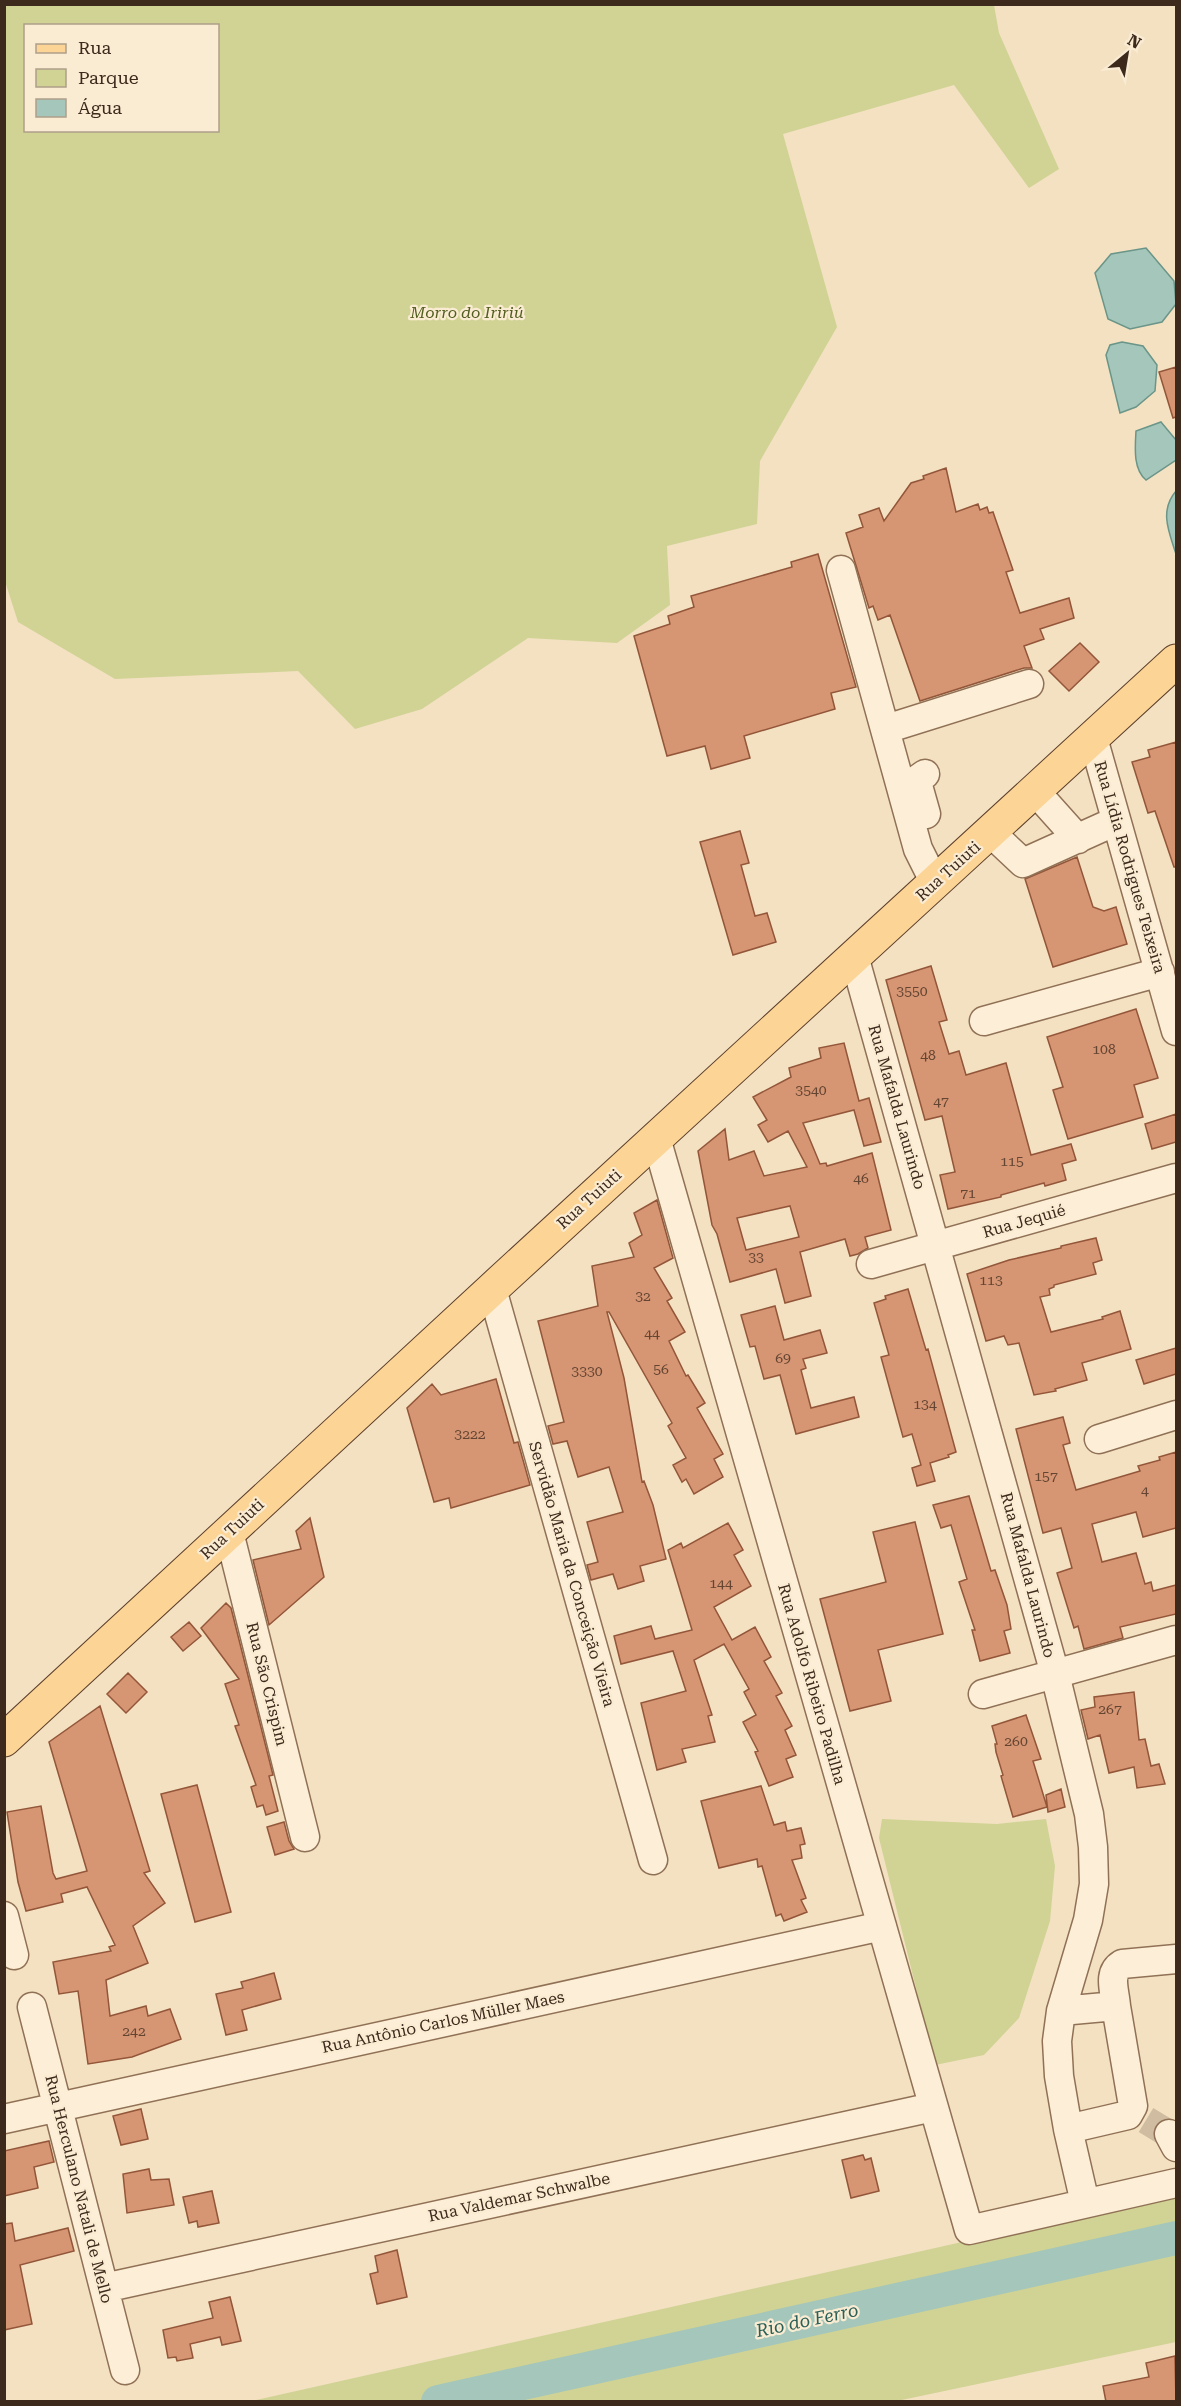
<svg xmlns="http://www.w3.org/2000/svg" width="1181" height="2406" font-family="'Roboto Serif',serif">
  <rect width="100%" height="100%" fill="#f3e1c2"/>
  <!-- green -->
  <path fill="#d0d394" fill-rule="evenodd" d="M4,5H994L999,33L1059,169L1029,188L954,85L783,134L837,327L760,461L757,524L667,546L670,605L617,643L528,638L422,709L355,729L298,671L115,679L18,622L4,578ZM26,26H218V130H26Z
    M882,1819L997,1824L1046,1819L1055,1866L1050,1921L1019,2018L984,2055L935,2065L879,1838Z
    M1176,2194V2342L897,2401L247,2402Z"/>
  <!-- water -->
  <path fill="#a5c6ba" stroke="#6a9588" stroke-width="1.5" d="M1146,248L1174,281L1176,304L1162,322L1130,329L1108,319L1095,273L1111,254Z
    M1122,342L1143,346L1157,365L1155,391L1136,407L1120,413L1106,355L1110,345Z
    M1161,422L1176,440V460L1146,480C1133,469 1135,448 1136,431Z
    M1176,491V554C1169,532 1159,511 1176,491Z"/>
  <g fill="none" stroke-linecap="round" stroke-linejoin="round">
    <!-- river -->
    <path stroke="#a5c6ba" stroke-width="34" d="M438,2402L1176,2238"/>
  </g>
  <!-- building -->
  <path fill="#d69573" stroke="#935639" stroke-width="1.5" fill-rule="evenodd" d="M1176,367V417L1173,418L1159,372Z
    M946,468L956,512L978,504L980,510L987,507L989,513L993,512L1013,570L1006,572L1020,613L1069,598L1074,618L1040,629L1044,639L1024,646L1032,668H1024L920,701L890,615L878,620L873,606L869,608L846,533L863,527L859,515L879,508L884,521L911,483L924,479L923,476Z
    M818,554L856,687L831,693L835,709L744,736L750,758L711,769L705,746L667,756L634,636L670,624L668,616L694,607L691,596L792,567L791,562Z
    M1080,643L1099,662L1069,691L1049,671Z
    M1176,742V867H1174L1155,811L1148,813L1132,762L1150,757L1148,750Z
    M740,831L749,863L741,865L755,916L767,913L776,942L733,955L700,842Z
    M1077,857L1093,907L1104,911L1116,907L1127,944L1053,967L1025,879Z
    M931,966L947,1020L939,1022L949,1054L959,1051L966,1075L1006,1063L1031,1155L1071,1144L1076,1160L1062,1164L1066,1180L1045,1186L1044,1183L1001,1195V1197L948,1209L940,1175L955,1172L942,1116L925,1120L886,980Z
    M1136,1009L1158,1078L1134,1085L1143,1117L1068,1139L1053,1090L1063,1087L1047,1037Z
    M844,1043L859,1101L869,1098L881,1142L864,1146L854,1110L803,1123L820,1164L826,1163L827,1166L872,1153L891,1230L865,1237L868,1248L858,1254L850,1256L845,1239L800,1252L811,1296L785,1303L776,1269L730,1282L717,1234L712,1225L698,1151L725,1129L729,1160L754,1151L764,1176L807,1167L788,1131L768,1142L758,1125L767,1120L753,1097L791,1077L789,1068L821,1058L819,1048ZM790,1206L799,1237L746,1250L737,1218Z
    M1176,1114V1142L1152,1149L1145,1124Z
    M657,1200L673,1258L654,1268L672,1298L667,1301L685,1332L669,1341L686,1376L688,1375L705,1403L697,1408L723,1454L714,1459L723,1477L694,1494L686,1479L682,1482L673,1465L686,1458L668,1426L672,1423L609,1312H607L624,1378L642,1482L644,1481L653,1505L666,1559L640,1566L644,1581L618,1589L613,1574L591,1580L587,1565L598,1562L587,1522L623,1512L609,1467L578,1477L567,1441L553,1444L548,1426L564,1422L538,1321L598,1306L592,1266L634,1257L629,1243L642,1235L634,1213Z
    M1096,1238L1102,1260L1093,1263L1096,1274L1054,1285V1287L1049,1289L1050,1295L1040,1297L1051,1332L1103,1319L1102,1317L1120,1311L1131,1349L1082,1363L1087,1380L1055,1389L1056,1391L1034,1395L1019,1343L1008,1345L1004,1336L986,1341L967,1274L1009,1260L1061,1248V1246Z
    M908,1289L926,1350L928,1349L956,1452L948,1455L949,1457L930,1463L935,1481L917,1486L912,1468L921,1465L912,1434L903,1437L881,1357L889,1355L874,1303L886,1299L885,1296Z
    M775,1306L784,1340L820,1330L827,1353L803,1359L806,1368L801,1370L811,1408L854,1397L859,1417L796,1434L780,1375L764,1379L755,1346L750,1347L741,1315Z
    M1176,1348V1374L1144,1384L1136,1360Z
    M496,1379L514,1443L518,1442L530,1485L451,1508L449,1498L434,1502L407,1408L432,1384L441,1395Z
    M1063,1417L1070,1443L1063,1445L1076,1490L1140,1471L1138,1466L1160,1460L1159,1457L1176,1452V1528L1143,1537L1136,1512L1092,1524L1102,1562L1136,1553L1145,1584L1151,1582L1153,1591L1176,1585V1614L1120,1627L1123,1638L1084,1649L1078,1626L1074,1628L1057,1573L1072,1568L1061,1528L1043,1533L1016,1429Z
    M969,1496L991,1571L995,1570L1007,1605L1011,1629L1004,1631L1010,1653L980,1661L972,1630H975L959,1582L967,1579L951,1525L941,1528L933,1505Z
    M310,1518L324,1577L269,1625L253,1560L301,1549L296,1531Z
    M915,1522L943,1634L878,1650L891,1701L850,1711L820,1599L886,1582L873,1532Z
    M728,1523L743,1550L734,1555L751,1586L714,1607L732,1640L755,1627L771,1657L764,1661L782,1693L776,1696L792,1726L785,1730L796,1755L786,1759L793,1777L769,1786L755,1752L758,1751L743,1722L756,1715L744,1692L749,1689L724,1644L694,1660L712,1715L708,1716L715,1742L682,1749L686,1762L657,1770L641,1703L686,1691L673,1651L621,1664L614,1636L651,1626L655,1639L692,1630L668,1550L681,1543L683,1548Z
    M226,1603L231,1608L273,1775L269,1776L278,1811L266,1815L263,1805L257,1807L251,1787L256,1785L235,1726L239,1725L225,1684L239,1679L201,1628Z
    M189,1622L201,1636L183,1651L171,1637Z
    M128,1673L147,1692L126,1713L107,1694Z
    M1134,1692L1139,1740L1145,1739L1151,1766L1159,1764L1165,1784L1137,1788L1134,1767L1109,1773L1100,1735L1088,1739L1081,1710L1095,1707L1094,1697Z
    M100,1706L150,1871L144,1873L165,1903L133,1926L148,1963L106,1980L110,2016L146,2006L148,2016L170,2009L181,2039L132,2057L88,2064L78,1991L59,1994L53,1962L111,1951L109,1947L115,1945L87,1887L61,1894L63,1902L26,1911L18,1882L7,1812L41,1806L53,1873L56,1879L87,1871L49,1742Z
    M1026,1715L1041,1759L1033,1761L1047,1807L1013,1817L1001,1776L1003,1775L996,1752L995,1744H997L992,1726Z
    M197,1785L231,1912L195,1922L161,1794Z
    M761,1786L774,1825L785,1822L787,1831L801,1828L805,1844L800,1845L802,1858L792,1860L806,1898L801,1900L807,1912L784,1921L781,1914L776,1916L762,1866L758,1867L757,1859L719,1868L701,1801Z
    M1061,1789L1065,1807L1048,1812L1046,1795Z
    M284,1822L289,1841L294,1849L275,1855L267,1827Z
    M274,1973L281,1999L242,2010L247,2030L226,2035L216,1994L243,1988L241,1982Z
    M141,2109L148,2139L121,2145L113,2116Z
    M49,2141L54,2162L34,2167L38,2188L4,2196V2151Z
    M863,2155L865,2160L871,2158L879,2191L851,2198L842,2160Z
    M149,2169L151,2180L169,2179L174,2205L127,2213L123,2174Z
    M212,2191L219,2223L198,2227L197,2221L189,2223L183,2197Z
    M12,2223L15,2241L68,2228L74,2251L20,2265L32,2324L4,2330V2224Z
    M397,2250L407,2297L377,2304L370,2274L378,2272L375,2256Z
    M230,2297L241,2341L222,2345L220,2337L190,2344L193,2358L177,2361L176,2357L168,2358L163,2330L213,2318L209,2302Z
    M1175,2356L1176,2402H1106L1103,2386L1149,2377L1146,2363Z"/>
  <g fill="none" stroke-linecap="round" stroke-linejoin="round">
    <!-- minor-tunnel -->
    <path stroke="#cfbca1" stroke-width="28" stroke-dasharray="28 14" stroke-linecap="butt" d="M1146,2120L1169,2134"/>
    <!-- minor casing -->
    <g stroke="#907156" stroke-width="31">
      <path id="minor" d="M841,570L918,849L935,883
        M886,729L1029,684
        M1093,738L1176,1031
        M925,774L918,779L917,782L926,814
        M1035,791L1078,839
        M990,832L1023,863L1116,821
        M854,956L1055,1674L1089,1814L1093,1847L1094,1884L1088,1920L1061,2011L1057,2041L1059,2076L1068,2129L1085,2203
        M984,1021L1160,972
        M656,1138L969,2230L1176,2183
        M871,1264L1176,1178
        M492,1289L653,1860
        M1099,1439L1176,1415
        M229,1532L305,1837
        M983,1694L1176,1640
        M4,1916L14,1955
        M1116,2006C1115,1991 1107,1973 1122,1964L1176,1959
        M32,2007L125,2370
        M1061,2011L1116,2006L1133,2106L1128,2115L1068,2129
        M4,2119L882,1926
        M1169,2134L1176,2147
        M104,2288L933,2107"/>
    </g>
    <!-- major casing -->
    <g stroke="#5d3f2b" stroke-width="35">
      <path id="major" d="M4,1740L492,1289L1176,661"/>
    </g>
    <!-- minor -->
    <use href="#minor" stroke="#fdefd7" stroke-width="28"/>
    <!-- major -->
    <use href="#major" stroke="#fbd496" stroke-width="33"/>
  </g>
  <g text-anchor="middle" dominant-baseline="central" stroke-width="4.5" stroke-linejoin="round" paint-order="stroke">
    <!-- number labels -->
    <g font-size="14" fill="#644532">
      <text x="912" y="991">3550</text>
      <text x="1104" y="1049">108</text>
      <text x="928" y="1055">48</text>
      <text x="811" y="1090">3540</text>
      <text x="941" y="1101">47</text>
      <text x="1012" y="1161">115</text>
      <text x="861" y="1178">46</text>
      <text x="968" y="1193">71</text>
      <text x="756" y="1257">33</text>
      <text x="991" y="1280">113</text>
      <text x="643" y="1296">32</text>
      <text x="652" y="1333">44</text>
      <text x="783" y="1358">69</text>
      <text x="661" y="1369">56</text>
      <text x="587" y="1371">3330</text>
      <text x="925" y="1404">134</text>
      <text x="470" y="1434">3222</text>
      <text x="1046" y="1476">157</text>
      <text x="1145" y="1490">4</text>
      <text x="721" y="1583">144</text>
      <text x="1110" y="1709">267</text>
      <text x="1016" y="1741">260</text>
      <text x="134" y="2031">242</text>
    </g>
    <!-- park labels -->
    <g font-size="16" font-style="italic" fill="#525d20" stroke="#faecd3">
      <text x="467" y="312">Morro do Iririú</text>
    </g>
    <!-- street labels -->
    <g font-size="16" fill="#3e2a1c" stroke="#faecd3">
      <text transform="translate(1130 867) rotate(74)">Rua Lídia Rodrigues Teixeira</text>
      <text transform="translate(948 871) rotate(-42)">Rua Tuiuti</text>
      <text transform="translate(897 1107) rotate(74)">Rua Mafalda Laurindo</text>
      <text transform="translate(589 1199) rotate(-42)">Rua Tuiuti</text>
      <text transform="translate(1024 1221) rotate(-16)">Rua Jequié</text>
      <text transform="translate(232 1529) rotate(-43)">Rua Tuiuti</text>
      <text transform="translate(572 1574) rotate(74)">Servidão Maria da Conceição Vieira</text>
      <text transform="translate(1028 1575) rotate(75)">Rua Mafalda Laurindo</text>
      <text transform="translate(267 1684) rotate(76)">Rua São Crispim</text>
      <text transform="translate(812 1684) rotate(74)">Rua Adolfo Ribeiro Padilha</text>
      <text transform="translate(443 2022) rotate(-12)">Rua Antônio Carlos Müller Maes</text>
      <text transform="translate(79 2189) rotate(76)">Rua Herculano Natali de Mello</text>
      <text transform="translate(519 2197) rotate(-12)">Rua Valdemar Schwalbe</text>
    </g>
    <!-- water labels -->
    <g font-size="18" font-style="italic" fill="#2a6058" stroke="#faecd3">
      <text transform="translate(807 2320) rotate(-12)">Rio do Ferro</text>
    </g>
  </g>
  <!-- border -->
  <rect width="1181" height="2406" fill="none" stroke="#3e2a1c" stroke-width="12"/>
  <!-- legend -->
  <rect x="24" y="24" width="195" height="108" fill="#faecd3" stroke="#af9e8a" stroke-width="1.5"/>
  <rect x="36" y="44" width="30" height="9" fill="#fbd496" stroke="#af9e8a" stroke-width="1.5"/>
  <text x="78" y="54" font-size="18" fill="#3e2a1c">Rua</text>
  <rect x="36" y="69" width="30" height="18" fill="#d0d394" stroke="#af9e8a" stroke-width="1.5"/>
  <text x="78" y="84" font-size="18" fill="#3e2a1c">Parque</text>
  <rect x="36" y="99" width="30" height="18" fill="#a5c6ba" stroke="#af9e8a" stroke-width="1.5"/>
  <text x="78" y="114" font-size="18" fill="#3e2a1c">Água</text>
  <!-- north arrow -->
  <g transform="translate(1127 54) rotate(30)" stroke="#faecd3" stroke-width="4.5" paint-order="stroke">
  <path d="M0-4.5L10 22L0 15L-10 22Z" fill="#3e2a1c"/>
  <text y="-9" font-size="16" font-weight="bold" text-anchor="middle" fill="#3e2a1c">N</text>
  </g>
</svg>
